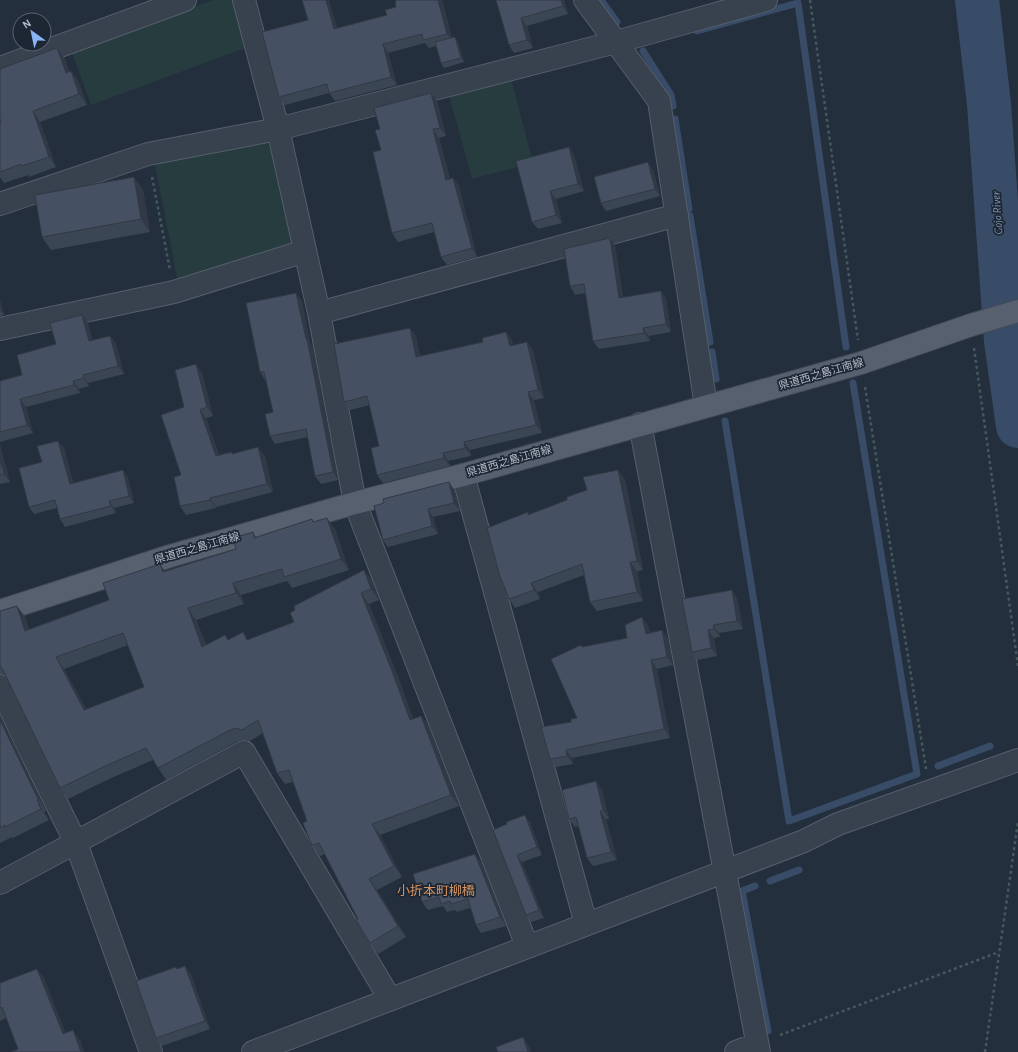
<svg xmlns="http://www.w3.org/2000/svg" width="1018" height="1052" font-family="'Alegreya Sans','Noto Sans JP',sans-serif">
  <rect width="100%" height="100%" fill="#242f3e"/>
  <!-- green -->
  <path fill="#263c3f" d="M213,0H236L248,47L91,105L72,52Z
    M511,78L533,163L472,179L449,95Z
    M264,142L274,148L295,240L288,250L178,283L155,164Z"/>
  <g fill="none" stroke-linecap="round" stroke-linejoin="round">
    <!-- stream -->
    <path stroke="#394c67" stroke-width="7" d="M601,0L617,22
      M697,31L798,3L846,347
      M643,51L671,95L673,106
      M675,119L689,209
      M690,216L710,342
      M712,352L716,379
      M725,421L789,821L917,774L853,383
      M938,766L990,746
      M770,881L799,870
      M755,886L742,891L768,1031"/>
    <!-- river -->
    <path stroke="#394c67" stroke-width="44" d="M977,0L989,104L1006,341L1018,426"/>
    <!-- minor casing -->
    <g stroke="#565f6c" stroke-width="24">
      <path id="minor" d="M244,0L278,129L319,313L355,503L527,946
        M585,0L659,101L706,406
        M0,68L185,0
        M0,204L148,154L278,129L616,42L766,0
        M319,313L677,215
        M0,329L174,292L305,251
        M640,424L759,1052
        M463,475L586,924
        M0,686L24,738L76,843L151,1052
        M0,883L244,752L390,999
        M253,1052L804,841L838,824L1018,760
        M736,1052L757,1044"/>
    </g>
    <!-- major casing -->
    <g stroke="#414a57" stroke-width="24">
      <path id="major" d="M0,611L170,556L355,503L463,475L861,363L971,325L1018,311"/>
    </g>
    <!-- path -->
    <path stroke="#44595c" stroke-width="2.5" stroke-dasharray="3 3" stroke-linecap="butt" d="M810,0L858,340
      M152,177L170,270
      M974,348L1018,666
      M865,387L926,769
      M780,1035L999,952
      M985,1052L1018,822"/>
    <!-- minor -->
    <use href="#minor" stroke="#38414e" stroke-width="22"/>
    <!-- major -->
    <use href="#major" stroke="#56606e" stroke-width="22"/>
  </g>
  <!-- wall -->
  <path fill="#3b4654" fill-rule="evenodd" d="M442,0L452,38L455,37L458,42L464,62L444,68L441,63L436,46L429,48L425,43L388,53L397,85L335,101L329,93L285,105L279,97L337,28Z
    M496,0H564L568,14L527,26L533,48L514,53L509,45Z
    M57,48L65,59L69,71H71L78,81L87,105L40,122L56,167L29,177L28,175L4,183L0,177V122H1Z
    M437,101L446,136L439,138L450,179L453,178L459,186L477,257L447,265L441,257L434,232L398,242L392,233L381,150L380,129Z
    M574,155L584,191L556,199L562,223L538,229L532,222L516,161Z
    M653,170L660,196L606,211L601,203Z
    M134,177L143,190L150,232L51,250L42,237Z
    M615,246L623,297L661,291L666,299L671,332L649,336L650,341L599,349L593,341L586,293L575,295L570,286Z
    M0,301L4,315L0,316Z
    M302,301L310,343L313,347L338,480L321,484L315,476L308,437L275,444L270,436L273,412L266,380H265L260,372Z
    M88,323L92,340L110,336L116,344L124,374L88,383L89,386L79,389L80,393L26,407L33,433L0,442V381L22,375L56,344Z
    M410,328L416,336L420,356L483,342L506,332L512,340L513,345L533,350L544,398L534,400L542,433L470,450L471,456L448,461L450,466L383,483L377,475L379,446L370,405L350,410L344,402Z
    M202,373L213,416L206,418L219,455L232,452L233,454L265,456L273,492L216,507V508L186,515L180,506L181,475Z
    M0,445L10,482L0,484Z
    M64,448L73,483L123,470L128,478L134,503L114,508L116,513L65,527L60,519L57,508L34,514L29,507L42,462Z
    M625,479L643,570L637,571L643,601L597,611L590,602L584,575L538,592L540,599L515,608L509,599L528,512L529,514Z
    M449,482L454,490L460,511L433,517L438,534L388,547L383,540L384,503Z
    M312,519L314,522L335,529L349,570L292,588L287,581L241,595L244,604L196,620L206,645L228,640H248L294,622L295,610L364,570L372,581L379,600L369,604L400,682L413,719L421,716L429,727L459,806L380,835L402,877L377,890L406,937L378,954L370,943L325,854L320,856L312,845L307,821L293,782L285,784L277,773L263,733L250,741L244,740L238,741L166,780L153,760L109,779L68,799L60,788L6,675L0,674V611L17,606L25,617L29,629L109,600L165,571L236,549L253,532L256,537ZM128,645L144,687L86,709L64,669Z
    M737,598L743,629L719,633L720,637L714,638L717,656L697,660L692,652L682,599Z
    M642,617L648,626L650,633L662,630L668,639L673,665L657,669L670,738L572,758L573,764L556,767L550,759L571,722L577,718L582,647L627,638Z
    M0,715L46,811L44,812L49,820L13,838L12,837L0,843Z
    M602,790L609,819H606L617,860L593,866L587,858L579,826L575,827L569,819Z
    M530,822L542,855L522,862L544,918L531,922L526,915L507,824Z
    M481,862L506,926L481,933L476,925L470,908L457,912L455,910L447,912L443,906L428,910L422,902Z
    M177,969L191,974L210,1029L162,1046L156,1038Z
    M44,978L65,1033L80,1040L84,1052H11L18,1049L6,1018L0,1021V983Z"/>
  <!-- shaded-wall -->
  <path fill="#303945" d="M326,0H329L340,38L334,29Z
    M438,0H442L453,42L447,34Z
    M561,0H564L568,14L563,6Z
    M521,18L527,26L533,48L527,40Z
    M455,37L458,42L464,62L461,58Z
    M383,44L388,53L397,85L391,77Z
    M57,48L65,59L74,83L66,73Z
    M71,71L78,81L87,105L79,94Z
    M431,93L437,101L446,136L440,128Z
    M33,111L40,122L56,167L49,157Z
    M433,129L439,138L452,188L446,180Z
    M569,147L574,155L584,191L578,184Z
    M648,162L653,170L660,196L655,189Z
    M134,177L143,190L150,232L141,219Z
    M453,178L459,186L477,257L472,248Z
    M550,191L556,199L562,223L556,215Z
    M610,238L615,246L624,306L619,298Z
    M661,291L666,299L671,332L666,324Z
    M296,293L302,301L310,343L313,347L338,480L333,472Z
    M0,301L4,315L0,310Z
    M82,315L88,323L95,349L89,341Z
    M410,328L416,336L422,365L416,357Z
    M643,328L649,336L650,341L644,333Z
    M506,332L512,340L515,354L510,346Z
    M110,336L116,344L124,374L118,366Z
    M527,342L533,350L544,398L538,390Z
    M196,364L202,373L213,416L207,407Z
    M83,375L88,383L89,386L84,378Z
    M73,381L79,389L80,393L74,385Z
    M528,392L534,400L542,433L536,425Z
    M20,399L26,407L33,433L27,425Z
    M200,410L206,418L222,465L216,456Z
    M58,441L64,448L75,492L70,484Z
    M464,442L470,450L471,456L465,448Z
    M0,445L10,482L4,474L0,459Z
    M258,447L265,456L273,492L267,484Z
    M443,453L448,461L450,466L444,458Z
    M123,470L128,478L134,503L129,496Z
    M618,470L625,479L643,570L637,561Z
    M449,482L454,490L460,511L454,503Z
    M210,498L216,507V508L210,500Z
    M109,501L114,508L116,513L111,506Z
    M428,509L433,517L438,534L432,526Z
    M327,518L335,529L349,570L341,559Z
    M630,562L637,571L643,601L637,592Z
    M160,564L168,576L163,572Z
    M364,570L372,581L379,600L371,589Z
    M233,583L241,595L244,604L236,593Z
    M531,583L538,592L540,599L534,590Z
    M732,590L737,598L743,629L737,621Z
    M361,593L369,604L400,682L418,731L410,720Z
    M17,606L25,617L33,642L25,631Z
    M188,608L196,620L210,658L202,647Z
    M642,617L648,626L652,642L646,634Z
    M713,625L719,633L720,637L714,629Z
    M662,630L668,639L673,665L667,657Z
    M708,630L714,638L717,656L711,648Z
    M56,657L64,669L92,721L84,710Z
    M651,660L657,669L670,738L664,729Z
    M0,715L46,811L38,799L0,720Z
    M421,716L429,727L459,806L451,795Z
    M566,750L572,758L573,764L567,756Z
    M596,781L602,790L609,819L603,810Z
    M37,800L44,812L49,820L41,809Z
    M600,811L606,819L617,860L611,852Z
    M525,815L530,822L542,855L537,847Z
    M372,824L380,835L402,877L394,866Z
    M475,854L481,862L506,926L500,917Z
    M517,855L522,862L544,918L539,910Z
    M369,879L377,890L406,937L398,926Z
    M185,966L191,974L210,1029L205,1021Z
    M37,969L44,978L70,1044L63,1034Z
    M73,1030L80,1040L84,1052H81Z
    M523,1037L529,1046L531,1052H528Z"/>
  <!-- building -->
  <path fill="#455162" stroke="#303945" fill-rule="evenodd" d="M302,0H326L334,29L387,15L385,10L396,7L395,1L397,0H438L447,34L423,40L422,34L383,44L391,77L329,93L327,84L279,97L262,32L308,20Z
    M496,0H561L563,6L521,18L527,40L509,45Z
    M455,37L461,58L441,63L435,42Z
    M57,48L66,73L71,71L79,94L33,111L49,157L22,166L21,164L0,172V122H1L0,119V69Z
    M431,93L440,128L433,129L446,180L453,178L472,248L441,257L432,223L392,233L373,152L381,150L375,130L380,129L374,108Z
    M569,147L578,184L550,191L556,215L532,222L516,161Z
    M648,162L655,189L601,203L594,177Z
    M134,177L141,219L42,237L35,195Z
    M610,238L619,298L661,291L666,324L643,328L644,333L593,341L584,284L570,286L564,249Z
    M296,293L306,339H307L333,472L315,476L306,429L270,436L265,414L273,412L264,372H260L246,303Z
    M82,315L89,341L110,336L118,366L83,375L84,378L73,381L74,385L20,399L27,425L0,432V381L22,375L17,355L56,344L50,323Z
    M410,328L416,357L483,342L482,338L506,332L510,346L527,342L538,390L528,392L536,425L464,442L465,448L443,453L444,458L377,475L371,448L379,446L367,396L344,402L334,344Z
    M196,364L207,407L200,410L216,456L232,452V454L258,447L267,484L210,498V500L180,506L174,477L181,475L161,415L184,407L175,370Z
    M58,441L70,484L123,470L129,496L109,501L111,506L60,519L55,500L29,507L19,468L42,462L37,446Z
    M0,459L4,474L0,475Z
    M618,470L637,561L630,562L637,592L590,602L582,564L531,583L534,590L509,599L499,573L487,528L528,512V515L567,500V497L587,490L583,477Z
    M449,482L454,503L428,509L432,526L383,540L374,506L384,503L383,499Z
    M327,518L341,559L284,577L282,569L233,583L236,593L188,608L202,647L225,635L228,640L243,632L247,640L294,622L290,613L295,610L294,606L364,570L371,589L361,593L392,671L410,720L421,716L451,795L372,824L394,866L369,879L398,926L370,943L356,920L358,919L319,843L312,845L310,841L303,823L307,821L289,770L277,773L258,720L242,730L236,728L230,730L158,768L146,748L101,768L60,788L3,670L0,666V611L17,606L25,631L109,600L103,583L160,564L163,572L236,549L233,538L253,532L254,538L312,519L313,522ZM123,633L144,687L84,710L56,657Z
    M732,590L737,621L713,625L714,629L708,630L711,648L692,652L682,599Z
    M642,617L646,634L662,630L667,657L651,660L664,729L566,750L567,756L550,759L541,727L571,722V719L577,718L551,659L581,645L582,647L627,638L625,625Z
    M0,720L38,799L37,800L41,809L5,827V825L0,828Z
    M596,781L603,810L600,811L611,852L587,858L576,817L569,819L562,790Z
    M525,815L537,847L517,855L539,910L526,915L493,830L507,824L506,822Z
    M475,854L500,917L476,925L468,899L451,904L450,901L441,904L439,897L422,902L413,874Z
    M185,966L205,1021L156,1038L136,981L176,967L177,969Z
    M37,969L63,1034L73,1030L81,1052H11L18,1049L2,1007L0,1008V983Z
    M523,1037L528,1052H498L496,1047Z"/>
  <g text-anchor="middle" dominant-baseline="central" stroke-width="3.5" stroke-linejoin="round" paint-order="stroke">
    <!-- street labels -->
    <g font-size="11" fill="#b4bcc9" stroke="#1d2633">
      <text transform="translate(821 374) rotate(-16)">県道西之島江南線</text>
      <text transform="translate(509 461) rotate(-16)">県道西之島江南線</text>
      <text transform="translate(197 548) rotate(-16)">県道西之島江南線</text>
    </g>
    <!-- water labels -->
    <g font-size="12" font-style="italic" fill="#7c92b1" stroke="#1d2633">
      <text transform="translate(997 213) rotate(-94)">Gojo River</text>
    </g>
    <!-- quarter labels -->
    <g font-size="13" fill="#d59563" stroke="#1d2633">
      <text x="436" y="891">小折本町柳橋</text>
    </g>
  </g>
  <!-- north arrow -->
  <g transform="translate(32 32) rotate(327)"><circle r="19" fill="#1d2633" stroke="#59626f"/>
  <path d="M0-3L7 15L0 10L-7 15Z" fill="#8ab4f8"/>
  <text y="-6" font-size="11" font-weight="bold" text-anchor="middle" fill="#b4bcc9">N</text>
  </g>
</svg>
